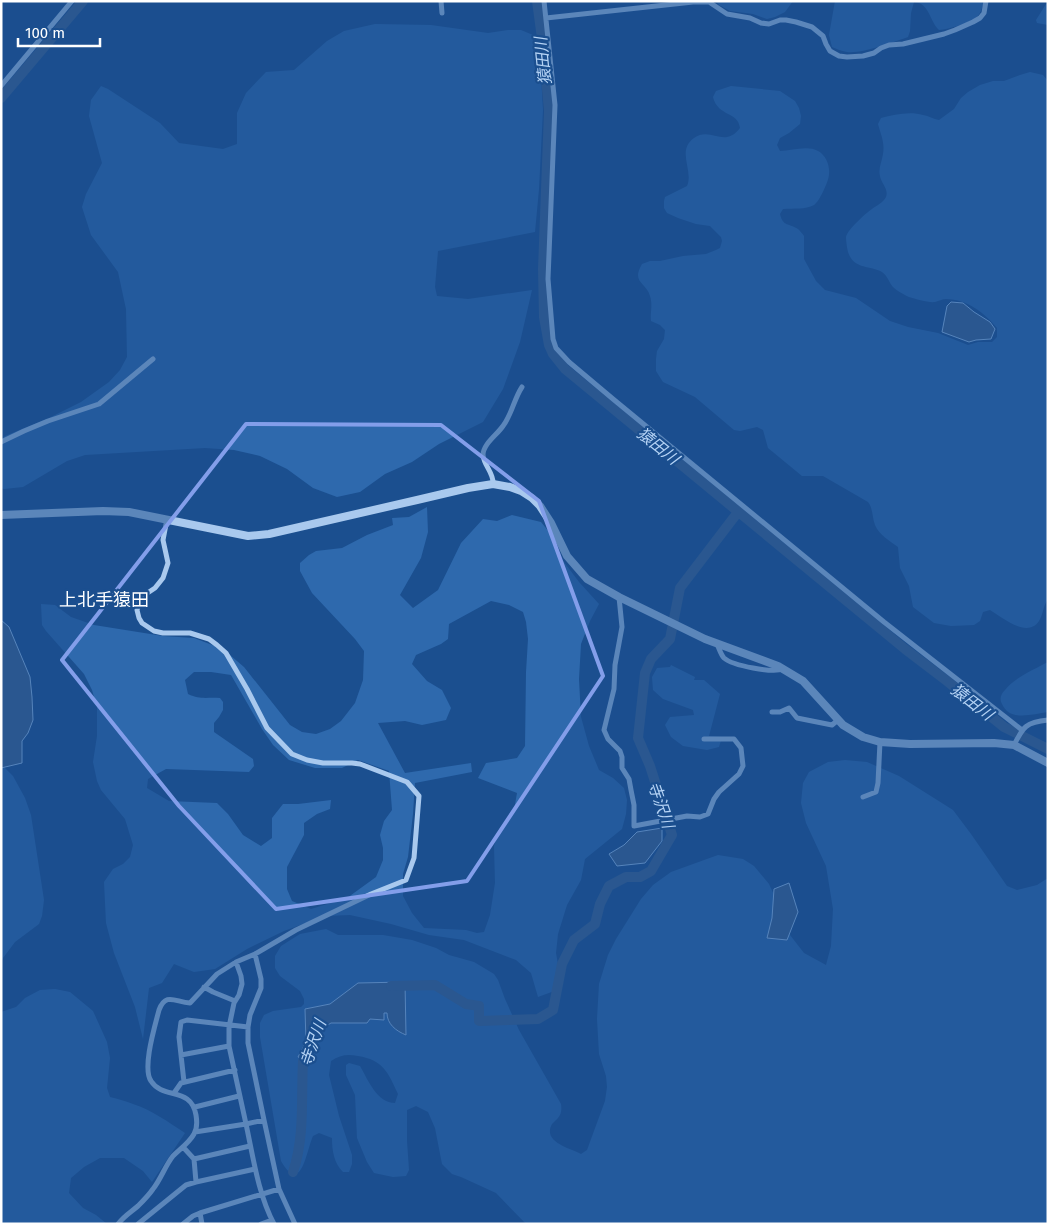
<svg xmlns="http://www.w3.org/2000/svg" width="1049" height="1225" font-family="'Fira Sans','Noto Sans JP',sans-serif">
  <rect width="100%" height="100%" fill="#1b4f8f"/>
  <!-- green -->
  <path fill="#2e69ad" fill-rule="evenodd" d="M716,1H793L785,12L775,17L767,19L753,14L730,11L719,5Z
    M835,1H984C983,6 981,12 978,16C971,23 949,29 939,30C930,22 929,2 914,2L911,13L910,31L908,37C894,42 862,54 847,52C841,51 837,49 832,47L829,35Z
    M1048,1V25L1037,23L1036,20Z
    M375,24L431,25L488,33L508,30H521L533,35L539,43L543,110L539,189L535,232L438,251L435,287L437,296L468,299L532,290L520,342L503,389L483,422L439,444L412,462L385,474L360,492L337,497L313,488L287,469L260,456L234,450L205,448L85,455L67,461L23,487L4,489L1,488V440L5,436L49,418L81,402L109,382L120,370L127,357L126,309L118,272L91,235L82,207L86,194L102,163L89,116L91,100L101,86L108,89L160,123L179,143L223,149L237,144V113L246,93L266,72L294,70L327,41L344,31Z
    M1030,72L1043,75L1048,81V599C1043,606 1043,615 1039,621C1027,639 1002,617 990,610L983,612L980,621L974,625L951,626L934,623L913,607L909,586L900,568L898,547C890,541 879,535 875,525C872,517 873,508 868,502L823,476H802L768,448L763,430L757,427L740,431L734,430L695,397L663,382L656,371V359L657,351L664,339L665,330L660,325L651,321C650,312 653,305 650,296C646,282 631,283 642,264L650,261H660L683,256L706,254L716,250L720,248L722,241L721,237L710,226L696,224L678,218L667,213L664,208V201L665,197L687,186C694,170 676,151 694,138C711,126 724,149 740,128C738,111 718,117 713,97L716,91L731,86L780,91L795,101L799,108L801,116L800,124L789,133L780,138L777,145L780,151C792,151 807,145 818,151C826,155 830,166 829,174C829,181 819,202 814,205C805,210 794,208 783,209L780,214C783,227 789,223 798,229C800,231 802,233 804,236V259L816,281L825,290L856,298L890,321L908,327L938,333L968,345L978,342H992L997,337V328C985,313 967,299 946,299C942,299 939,301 935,302C929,303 916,299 909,297C905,295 897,291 893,287C889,283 888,276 882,272C870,265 854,270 848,252C847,248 846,241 846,237C848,229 865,214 872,209C876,206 884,202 886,197C889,189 881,183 880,176C878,168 882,162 883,154C885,143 881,135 878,124L881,118C894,115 909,111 923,115C929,116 933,119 939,120L954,109L961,98L968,92L980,85L993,81H1004L1020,75Z
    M427,507L428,532L421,558L400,595L413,608L438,590L461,543L483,519L497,521L512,515L541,522L550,533L561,558L579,582L599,604L590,621L581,644L579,679L581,717L589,746L599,770L613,778L624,788L627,800L626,814L622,829L585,859L581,880L567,905L558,934L556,953L560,976L557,990L538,997L531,973L516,960L464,940L429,935L391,924L350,915L325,916L284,931L247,949L215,969L194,972L174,964L162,983L149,988L143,1039L135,1007L114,953L106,923L104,882L113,869L123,864L130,857L133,845L125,819L101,790L97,781L93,762L97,736V707L92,690L84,674L46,631L42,625L41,604L55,605L71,617L94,625L163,636L194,638L223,649L244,667L290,725L302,732L316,734L330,729L341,721L355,703L363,680L364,651L355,639L312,593L300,571V563L309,555L316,551L342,548L367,535L393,525L392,518L409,517ZM491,601L509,605L523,612L526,622L528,639L526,672L525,746L517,758L486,763L478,778L517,793L514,810L500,828L494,846L495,883L490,915L484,932L477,933L466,930L424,928L412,913L403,896V874L408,857L413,814L415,783L472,772L471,763L405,773L378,723L405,721L422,725L446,720L451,708L442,690L427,681L412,664L416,655L441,644L448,639L449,624ZM194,672H211L231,675L262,729L273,745L289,760L315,768H342L358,760L389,771L392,810L384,821L380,835L383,848V860L376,877L347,898L311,909L292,901L287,889V867L304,835V823L317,814L330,809L331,800L298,804H283L272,818V838L261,846L243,835L228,814L217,803L169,801L147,788L148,779L166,769L249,772L254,766L253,759L214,732V723L219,717L223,710V702L220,698C206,697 201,700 188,694L185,680Z
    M1048,662V712C1032,714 1010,722 1002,704C999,699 1001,694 1005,690C1014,678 1035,669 1048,662Z
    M671,665L695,677L694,680H704L720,694L709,736L722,737L719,747L707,750L683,746L671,737L665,725L670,717L694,715L693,710L663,699L653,690L652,677L657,668L670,667Z
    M845,760L867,762L899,776L953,810L971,834L1007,886L1017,890L1037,885L1048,878V1224H526L496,1193L461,1177L452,1174L442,1164L435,1128L428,1112L416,1106L407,1110V1141L409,1170L406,1176L393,1177L374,1173L367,1162L357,1138L355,1095L346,1075V1065L349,1063L360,1066C368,1080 377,1103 395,1103L398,1094C388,1072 383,1060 358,1056C347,1054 340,1055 331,1061L329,1075L339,1116L352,1155V1164L349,1172H343C334,1163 332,1151 332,1138L319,1133L313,1136C306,1152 301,1196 281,1161L260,1037V1023L264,1015L273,1011L301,1007L304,1004V999L300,991L280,976L275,968V956L281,946L300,934L326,929L338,935H383L412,940L436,948L449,955L474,962L494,974L498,980L505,999L519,1030L561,1104C562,1111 561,1116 555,1121C554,1122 553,1123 552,1124C542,1142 570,1148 581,1154L587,1150L605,1101L607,1087L606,1076L599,1054L597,1019L599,984L608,955L616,939L641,899L653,885L671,872L718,855L743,859L754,866L769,884L780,908L790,935L804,953L826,965L831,946L833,909L826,866L806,823L801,803L803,783L809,772L828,762Z
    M1,764L13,776L25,798L31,815L44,900L42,916L39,924L15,942L3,958L1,963Z
    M55,989L70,992L93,1011L107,1042L110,1058L107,1088L110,1097C118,1099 126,1101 133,1104C152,1110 168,1122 185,1133L152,1182L143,1171L124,1158H100L84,1167L71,1178L69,1193L83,1208L96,1215L107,1224H1V1012L16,1007L25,998L40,990Z"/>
  <!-- water -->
  <path fill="#3c6290" stroke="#9cc4f0" d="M951,302L963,303L974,312L990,322L995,329L991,339L976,340L969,342L942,332L947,306Z
    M1,620L9,627L30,677L32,697L33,720L28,733L22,741V763L1,768Z
    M662,828V841L645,863L617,866L609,854L624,845L637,832Z
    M789,883L798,912L787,940L767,938L772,918L774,889Z
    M405,982L406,1035C396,1031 387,1024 387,1013H384V1020L370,1019L367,1023H331L323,1028L307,1061L298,1057L306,1042L305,1009L330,1004L358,983Z"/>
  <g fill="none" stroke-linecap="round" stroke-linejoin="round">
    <!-- river -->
    <path stroke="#3c6290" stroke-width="10" d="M537,1L543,46L549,111L543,269L544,317L549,345L553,354L565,369L905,649L947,681L1004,727L1048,749
      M1,98L83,1
      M391,986L435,985L466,1004L479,1006V1021L538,1019L553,1010L562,964L574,940L595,924L600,904L609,886L626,877H640L651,871L672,835L650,766L638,738L645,673L651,659L670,639L680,588L738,512
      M293,1172C305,1137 301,1097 303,1061L308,1048"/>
    <!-- minor -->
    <path stroke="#a9c9ee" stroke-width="5" d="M441,1L442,13
      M544,1L555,105L548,279L553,339L556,348L569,362L613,399L884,622L1022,730
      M546,18L693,2H709L727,14L750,18L761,23L769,24L780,20H786L796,22L812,27L823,36L826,44L830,51L839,56L847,57L863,56L874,53L881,48L889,45L903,44L944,34L955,30L973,22L980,18L984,13L986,1
      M1,86L72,1
      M1,442L24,431L48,421L99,404L153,359
      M493,484C494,473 484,466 483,455C483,444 497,435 503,426C512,414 514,399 522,387
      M619,597L622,627L615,665L614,689L604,730L608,739L620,751L622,757V768L629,779L631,790L634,805V826L687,816L700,817L708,814L714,799L719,792L739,774L743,766L741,748L734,739H704
      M717,644C719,648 721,655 724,658C733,666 773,673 783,669
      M772,712H780L789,708L797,718L832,725L838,720
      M1014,745C1023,727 1026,722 1048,720
      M863,797L876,792L878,783L880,742
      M255,954L261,979V988L250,1015L248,1027V1043L264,1120L279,1189L295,1224
      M204,987L213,992L235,1001
      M181,1055L229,1046
      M184,1082L179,1037L181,1022L187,1020L248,1027
      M174,1093L181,1083L235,1070
      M195,1107L239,1096
      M264,1120L246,1124C253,1156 258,1194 274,1224
      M195,1132L246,1124L229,1046V1027L234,1003L239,995L242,984L241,976L236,962
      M183,1147L194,1159
      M196,1182L194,1159L250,1146
      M200,1213L202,1224
      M118,1224C124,1216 131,1212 138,1206C143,1201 149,1195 153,1189C161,1179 165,1166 173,1156C180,1149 189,1143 194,1134C197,1129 197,1121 196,1115C191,1086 163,1100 151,1081C142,1068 155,1026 159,1010C166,992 175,1002 190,1003L217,974L236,962L255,954L296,930L371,894L406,880L414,858L419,796L407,782L360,764L352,763H323L307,760L292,754L267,728L247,689L226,653L217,645L209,639L190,633H163L154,631L142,623L139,618L137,610L139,603L146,594L155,588L163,578L168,563L163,540L167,519
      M138,1224L186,1185L196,1182L255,1169
      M183,1224L193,1216L200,1213L279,1189
      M261,1224L272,1220"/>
    <!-- tertiary -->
    <path stroke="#a9c9ee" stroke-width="8" d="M1,515L103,511L129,512L248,536L269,534L417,500L468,488L493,484L510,487L521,491L532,498L540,506L551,523L567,556L587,579L619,597L705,639L778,666L803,681L843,725L863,737L880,742L910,744L994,743L1014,745L1048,763"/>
  </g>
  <!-- marked area -->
  <path d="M0 0H1049V1225H0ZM246,424L441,425L539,501L603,676L467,881L276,909L179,806L62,660Z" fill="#1b4f8f" fill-opacity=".55" fill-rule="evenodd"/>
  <path fill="none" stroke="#839eea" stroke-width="4" stroke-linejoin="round" d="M246,424L441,425L539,501L603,676L467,881L276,909L179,806L62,660Z"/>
  <g text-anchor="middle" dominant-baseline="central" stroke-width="4.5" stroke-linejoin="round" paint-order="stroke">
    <!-- water labels -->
    <g font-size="16" font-style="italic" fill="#b5d3f5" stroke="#1b4f8f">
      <text transform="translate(543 61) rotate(-96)">猿田川</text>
      <text transform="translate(658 446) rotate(39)">猿田川</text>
      <text transform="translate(972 702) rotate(38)">猿田川</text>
      <text transform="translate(661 805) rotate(71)">寺沢川</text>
      <text transform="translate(313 1043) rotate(-71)">寺沢川</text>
    </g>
    <!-- quarter labels -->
    <g font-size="18" fill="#fff" stroke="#1b4f8f">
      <text x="104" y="600">上北手猿田</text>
    </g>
  </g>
  <!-- border -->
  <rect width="1049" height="1225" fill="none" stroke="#ffffff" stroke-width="5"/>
  <!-- scale -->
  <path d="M18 38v8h82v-8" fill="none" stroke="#ffffff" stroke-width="2.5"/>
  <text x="25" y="38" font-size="15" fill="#ffffff" stroke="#1b4f8f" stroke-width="4" paint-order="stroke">100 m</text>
</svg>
